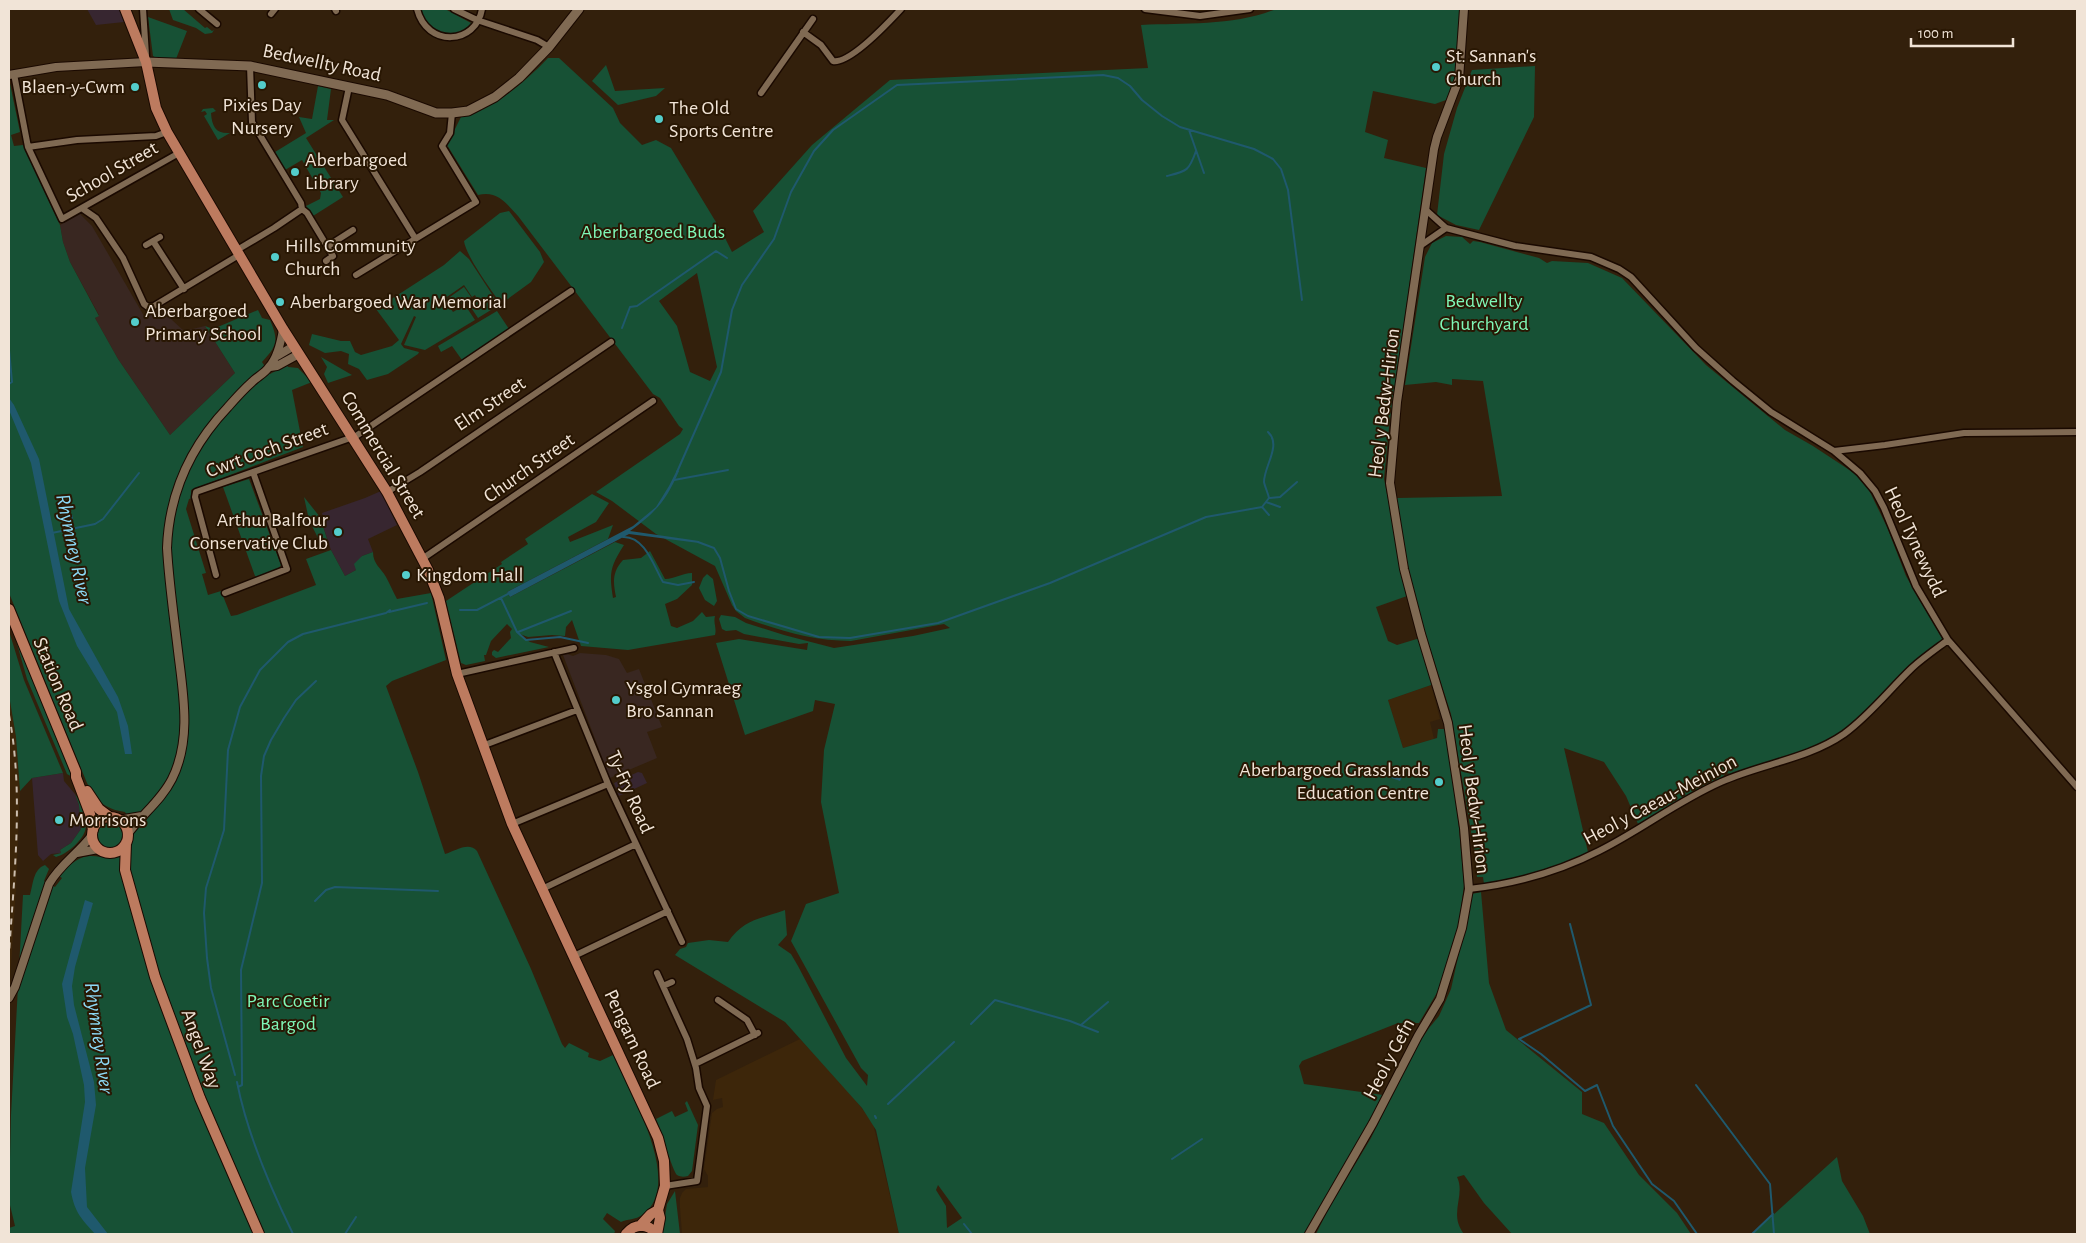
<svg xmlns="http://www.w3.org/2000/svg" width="2086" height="1243" font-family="'Alegreya Sans',sans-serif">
  <rect width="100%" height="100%" fill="#33200c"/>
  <!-- commercial -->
  <path fill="#372630" d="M87,9H119L124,22L96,25Z
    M381,491L397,525L368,539L373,552L362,556L356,570L345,576L331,550L320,517H323L322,513L365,498Z
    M638,772L642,773L647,783L619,796L614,783Z
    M63,773L64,781L75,794L79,805L81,829L71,843L60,850L61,853L51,854L43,861L38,855L32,778Z"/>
  <!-- built -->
  <path fill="#3d260a" d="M1431,685L1440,719L1430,722L1434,739L1403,748L1388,700Z
    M9,695L16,737L20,791L16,888L9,996Z
    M800,1039L847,1089L873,1123L899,1234H682L680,1208V1198L682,1193L686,1189L708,1187V1176L704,1169L712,1113L717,1109L723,1107L722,1098L713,1100L716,1080Z"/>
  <!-- education -->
  <path fill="#392721" d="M80,214L92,226L144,316L159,308L184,331L205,326L235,373L170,435L118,359L95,318L99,315L70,262L63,242L60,225Z
    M580,653L606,655L619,659L627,673L639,669L662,727L647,732L657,758L610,778L563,655L567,654L573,656Z"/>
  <!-- green -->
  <path fill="#175135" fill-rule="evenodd" d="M169,9H183L205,28L207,27L212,31L214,30L212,33L205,34L196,28L173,20Z
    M420,9H445L471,23C463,39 440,36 429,26C425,22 422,14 420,9Z
    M1276,9H1461C1459,39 1461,74 1446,100L1435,104L1373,91L1365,132L1388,140L1384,158L1426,168L1389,427L1384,479L1407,596L1376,607L1388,641L1397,645L1420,638L1434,684L1388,700L1403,748L1437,738L1438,729H1447L1459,828L1464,885L1459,923L1438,991L1419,1023H1398L1302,1061L1299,1066L1304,1084L1383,1095L1355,1148L1304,1234H899L876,1130L862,1108L785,1022L675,955L680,949L686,947L688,943L709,940L728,942C744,919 760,919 785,910L787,935L778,945L791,954L798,966L846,1058L867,1086L868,1075L861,1068L791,941L806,904L839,893L821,802L824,750L835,704L815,700L813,711L745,735L716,643L739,639L807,650L808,643L799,644L744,634L736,630L726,631L722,629L719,619L721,615L735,617L746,623L784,635L834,648L913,636L950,628L944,624L851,641C814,641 780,631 745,618L736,611L732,605L715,566L656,534L612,501L596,492L680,434L683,429L679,426L660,398L653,394L518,216C506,203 497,190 478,195L447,145L461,117C495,108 524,83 548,58H559L613,108L620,123L642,145L656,140L671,148L722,232L732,252L764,232L753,211L812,145L890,80L1148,68L1141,25C1185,23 1235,26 1276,9ZM697,273L717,367L710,381L690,372L677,326L659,301ZM938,1185L962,1218L947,1228L946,1206L936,1190Z
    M148,17L187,31L176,59L156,58L153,56Z
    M606,65L615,91L665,88L656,96L618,105L592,81Z
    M1535,66L1534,117L1479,230L1456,225L1437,215L1444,154L1457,108L1472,70Z
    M9,79L20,132L11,135L14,146L23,145L60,225L63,242L70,262L99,316L95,318L118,359L170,435L235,373L205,326L213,329L258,310L262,318L270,320C279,341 277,346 262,362L270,374L287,365L288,367L298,368L312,382L292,390L303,447L191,490L192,498L189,499L186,509L206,573L202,574L208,595L221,591L231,616L237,615L316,585L306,559L331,550L345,576L356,570L354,564L362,556L373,552C373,564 381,568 386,577C390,584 393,592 397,599L431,593L446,660L392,681L386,686L418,772L445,854C455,851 469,841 477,851L531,969L562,1044L565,1048L569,1043L589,1053L588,1057L600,1061L613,1055C629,1090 686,1185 642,1215C636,1220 627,1219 621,1222L607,1213L603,1219L615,1231L614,1234H9V1228L15,1226L9,1201L11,1115L23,895H30C33,885 33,869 45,865L49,869L44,881L55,887L62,878L59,876C93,838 98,869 130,853L132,837L135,830L125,812C104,809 96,800 87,783L9,593Z
    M318,86L331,89L327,120H334L306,138L343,197L313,216L306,206L320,199L321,193L302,160L285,170L275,152L306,133L299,117L312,119Z
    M213,108L216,111L211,113C212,127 216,134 230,133L218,140L204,116L207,114L205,111L201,112L203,109Z
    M509,211L540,252L544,262L531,282L501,304C491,290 466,256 464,241L500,213Z
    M1446,236L1462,237L1470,244L1473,241L1480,242L1539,258L1547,263L1552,261L1588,263L1622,278L1706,365L1785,430L1813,446L1854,473L1869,490L1887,527L1906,576L1943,640L1873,707L1838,735L1818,747L1732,774L1726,773L1721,779L1685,797L1638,824L1626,796L1604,762L1564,748L1588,852C1556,869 1519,878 1484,884L1483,877H1477L1475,855L1451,714L1418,611L1404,547L1397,502V498L1502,496L1483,381L1452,379V385L1436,382L1405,385L1425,257L1432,243Z
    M460,251L469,259L499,305L478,318L468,303L476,297L475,295L472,297L464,285L444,299L453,312L465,305L475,320L425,350L404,345L416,317L414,316L401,344L404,348L419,352L418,354L388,374L367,380L359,369L348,364L349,354L341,351L325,353L309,345L312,334L341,341H350L355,352L361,355L392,346L399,340L376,309L444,265Z
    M464,287L471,297L454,309L447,299Z
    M497,311L509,329L462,360L452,346L441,352L438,346Z
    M321,357L352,375L328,383L324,374L327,367Z
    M249,479L281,565L278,569L257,577L255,576L223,487Z
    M592,494L609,503L596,522L568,537L570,542L613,525L608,539L507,592L510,597L615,542L624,545C610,567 609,573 613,598L616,597C613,582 612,572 623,560L641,558L650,551L665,579C675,579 682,573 692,573V585L677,599L665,604L671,626L677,628L693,621L702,612L706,617L715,616C713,623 717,628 715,635L628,650L581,646L572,620L566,627L565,636L552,635L528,637L517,633L530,642L549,647L496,658L492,655V652L494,650L498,652L511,638L510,632L512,629L507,624L491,641L486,655H484L485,661L466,665L461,663L446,601L502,564L501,562L528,544L525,539Z
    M304,497L320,517L329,545L323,547L326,542L324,538H318L309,520Z
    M707,574L713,579L717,601L714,606L705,600L699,588L703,578Z
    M9,631L24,680L63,773L32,778L20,791L16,737L9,695Z
    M15,637L74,778L67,774L27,679Z
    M75,794C81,802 88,821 85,831C81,842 67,854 56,857L53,855L61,853L60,850L71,843L81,829L79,805Z
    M96 835a14 14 0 1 1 28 0a14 14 0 1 1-28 0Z
    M1481,892L1489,983L1506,1030L1582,1092V1114L1604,1123L1639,1175L1677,1213L1691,1234H1512L1484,1203L1464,1175L1457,1177C1466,1195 1448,1214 1464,1234H1316L1329,1208L1371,1138L1414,1051L1429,1028L1439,1016L1451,989L1472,894Z
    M687,1101L698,1125L692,1171L688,1176C684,1177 680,1177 677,1175C673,1172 660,1128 656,1119L672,1111L675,1117L688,1111L685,1103Z
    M1837,1157L1842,1181L1863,1216L1870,1234H1752Z
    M675,1191L680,1234H662L667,1204Z"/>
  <!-- water -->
  <path fill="#1f596d" d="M9,398L14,405L39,459L69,609L118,697L128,726L132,754H125L117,712L77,646L59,601L31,463L9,410Z
    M677,470L679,471C666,501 656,512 630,531L699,541V543L629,534L510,597L507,592L633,526L656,507L669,486Z
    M1387,769L1402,777L1400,781L1386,776L1385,772Z
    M85,900L93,903L75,967L72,986L74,1005L94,1082L96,1105L85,1168L87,1207L108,1234H95C81,1218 75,1213 71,1192L85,1102L84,1085L73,1034L67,1017L62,984Z"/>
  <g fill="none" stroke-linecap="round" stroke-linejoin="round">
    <!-- stream -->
    <path stroke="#1f596d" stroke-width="2" d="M1189,130L1204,173
      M1167,176C1187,171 1189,171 1196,151
      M622,328L630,307L637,306L716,251L727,258
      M9,384L12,382L9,350
      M677,472L721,372L732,310L742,285L774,239L791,192L814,151L833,130L897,85L1103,75L1118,78L1130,86L1142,100L1162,116L1180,127L1254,149L1273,159L1281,169L1288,190L1302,300
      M674,480L728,470
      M1270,498L1280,497L1297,482
      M1266,502L1280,507
      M1262,507L1269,515
      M71,529L72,516
      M52,533L95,524L103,519L139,473
      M623,537C645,536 654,567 663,582L678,585L694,582
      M698,542L714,548L720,558L729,591L736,609L748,616L819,637L850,638L938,623L1050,583L1206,517L1262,507L1269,498C1268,493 1265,487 1264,482C1264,466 1282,445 1268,432
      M501,598L517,632L526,640L560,637L588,643
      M460,610H477L510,593
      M389,612L427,603
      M518,632L571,611
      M315,901L326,890L335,887L438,891
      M1570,924L1591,1005L1519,1039L1541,1054L1585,1091L1597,1085L1613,1126L1652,1184L1674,1201L1697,1234
      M971,1024L995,1000L1070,1021L1098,1032
      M1081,1025L1108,1002
      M235,1075L211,988L207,958L204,913L206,888L224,830L228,750L240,707L260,670L288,642L303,634L386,613L390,610
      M237,1082C247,1134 270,1187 293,1234
      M1696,1085L1770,1184L1774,1234
      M238,1087L242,1085V1077L241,970L262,883L261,776L264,756L271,740L284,718L296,700L316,681
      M888,1104L954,1042
      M875,1116L876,1118
      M1172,1159L1202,1139
      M964,1224L972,1234
      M345,1234L356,1217
      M1752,1234L1773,1214"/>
    <!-- minor casing -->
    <g stroke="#1a0900" stroke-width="9">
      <path id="minor" d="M143,9L146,55
        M199,9L217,24
        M335,9L336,11
        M417,9C427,48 476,45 482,9
        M454,9L477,20L537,40L549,47
        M1145,9L1200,16L1250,9
        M271,14L275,9
        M803,32L821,45L833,61C850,64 889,22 901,9
        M14,74L28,147L62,219L179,153
        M349,87L342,120L415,238
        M761,93L813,19
        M28,147L77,140L156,136L167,132
        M83,209L96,218L123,258L144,304L148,307L154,306L239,255
        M302,209L307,213L333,256L326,261
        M1426,210L1446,228L1515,246L1591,257L1619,269L1631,277L1696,348L1733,381L1771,412L1834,451L1860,473L1875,491L1884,508L1916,586L1948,640L2077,787
        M153,241L184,289
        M146,245L160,237
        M328,246L353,230
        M1420,246L1446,228
        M237,250L274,228L302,209L301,203L252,122L250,66
        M356,275L476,202L442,146L450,133L452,113
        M1834,451L1885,445L1964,433L2077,432
        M387,492L420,472L611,342
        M422,559L653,401
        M216,575L195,497L196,492L356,436L571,291
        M225,593L287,569L253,472
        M554,652L608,784L682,942
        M457,674L574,648
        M482,746L577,710
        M512,824L608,784
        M542,889L636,844
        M1469,889C1513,884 1560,871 1599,851C1641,830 1678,801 1721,782C1761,764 1808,759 1844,734C1870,715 1889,690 1912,668C1923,658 1936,649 1948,640
        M574,956L668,911
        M657,973L687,1039L696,1068L699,1088L707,1106L697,1181L665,1186
        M663,986L672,982
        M718,1000L747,1020L755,1035
        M695,1064L758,1033"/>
    </g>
    <!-- tertiary casing -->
    <g stroke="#1a0900" stroke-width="10">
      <path id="tertiary" d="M9,75L56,67L146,62
        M277,356L294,346
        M270,367L277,366L299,354
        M118,820L142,816
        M127,835C141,815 161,801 172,779C192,739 183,693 178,651C174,617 169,583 167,548C169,493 190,447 228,407C235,399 243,390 252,382C257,377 265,373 269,367C278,357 281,342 283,329
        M77,853L98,849
        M9,998L15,987L49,884C60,864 79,853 92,835
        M1309,1234L1373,1123L1418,1036L1440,999L1462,928L1469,889L1464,828L1448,723L1421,634L1404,569L1390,483L1397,402L1434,149L1437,137L1459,79L1464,9"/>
    </g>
    <!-- secondary casing -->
    <g stroke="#1a0900" stroke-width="11">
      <path id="secondary" d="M146,62L250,66L387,95L436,113H452L468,111L495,97L519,78L549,47L579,9"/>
    </g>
    <!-- primary casing -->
    <g stroke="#1a0900" stroke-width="12">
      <path id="primary" d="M125,9L146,62L156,108L167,132L283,329L387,492L428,570L439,598L457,674L512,824L658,1138L664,1161L665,1186L658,1210L660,1218L657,1234
        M9,609L76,772V777L90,814L93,830
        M87,791L99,809L111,818
        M92 835a18 18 0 1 1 36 0a18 18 0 1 1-36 0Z
        M126,843L125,870L155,977L200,1098L259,1234
        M640,1226L651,1214L658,1210
        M626,1234C635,1223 648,1223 656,1234"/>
    </g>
    <!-- minor -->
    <use href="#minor" stroke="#806a53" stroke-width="6"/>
    <!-- tertiary -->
    <use href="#tertiary" stroke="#806a53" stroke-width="8"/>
    <!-- secondary -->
    <use href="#secondary" stroke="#806a53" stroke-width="9"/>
    <!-- primary -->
    <use href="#primary" stroke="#bd7b5f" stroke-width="10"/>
    <!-- rail -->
    <path stroke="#ccbeaf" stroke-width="2" stroke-dasharray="6 6" stroke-linecap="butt" d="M9,715C24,793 14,875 9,954"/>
  </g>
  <!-- markers -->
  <g fill="#53cdcb" stroke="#291703" stroke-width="2">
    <circle cx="1436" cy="67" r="5"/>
    <circle cx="262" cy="85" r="5"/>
    <circle cx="135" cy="87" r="5"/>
    <circle cx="659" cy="119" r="5"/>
    <circle cx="295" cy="172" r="5"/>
    <circle cx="275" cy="257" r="5"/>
    <circle cx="280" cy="302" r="5"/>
    <circle cx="135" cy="322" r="5"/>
    <circle cx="338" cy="532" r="5"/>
    <circle cx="406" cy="575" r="5"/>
    <circle cx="616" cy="700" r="5"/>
    <circle cx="1439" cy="782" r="5"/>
    <circle cx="59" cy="820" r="5"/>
  </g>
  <g text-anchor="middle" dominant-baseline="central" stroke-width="4" stroke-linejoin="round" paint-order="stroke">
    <!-- poi labels -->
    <g font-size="20" fill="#f1e4d7" stroke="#291703" text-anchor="start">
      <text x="1446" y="56">St. Sannan's<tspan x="1446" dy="23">Church</tspan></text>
      <text x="125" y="87" text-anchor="end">Blaen-y-Cwm</text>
      <text x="262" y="105" text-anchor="middle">Pixies Day<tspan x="262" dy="23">Nursery</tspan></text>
      <text x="669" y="108">The Old<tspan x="669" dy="23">Sports Centre</tspan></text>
      <text x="305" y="160">Aberbargoed<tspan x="305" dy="23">Library</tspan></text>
      <text x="285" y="246">Hills Community<tspan x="285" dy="23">Church</tspan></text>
      <text x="290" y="302">Aberbargoed War Memorial</text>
      <text x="145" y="311">Aberbargoed<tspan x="145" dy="23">Primary School</tspan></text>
      <text x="328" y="520" text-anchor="end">Arthur Balfour<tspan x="328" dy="23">Conservative Club</tspan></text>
      <text x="416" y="575">Kingdom Hall</text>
      <text x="626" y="688">Ysgol Gymraeg<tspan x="626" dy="23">Bro Sannan</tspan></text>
      <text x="1429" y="770" text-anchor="end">Aberbargoed Grasslands<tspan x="1429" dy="23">Education Centre</tspan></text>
      <text x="69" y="820">Morrisons</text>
    </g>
    <!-- street labels -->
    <g font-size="20" fill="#f1e4d7" stroke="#291703">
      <text transform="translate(322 63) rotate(12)">Bedwellty Road</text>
      <text transform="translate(112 172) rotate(-30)">School Street</text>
      <text transform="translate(1384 403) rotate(-83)">Heol y Bedw-Hirion</text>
      <text transform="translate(490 404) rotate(-34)">Elm Street</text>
      <text transform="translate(267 450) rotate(-20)">Cwrt Coch Street</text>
      <text transform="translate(383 455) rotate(59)">Commercial Street</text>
      <text transform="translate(529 468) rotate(-35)">Church Street</text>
      <text transform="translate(1915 542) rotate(65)">Heol Tynewydd</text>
      <text transform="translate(58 684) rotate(67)">Station Road</text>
      <text transform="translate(630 792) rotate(66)">Ty-Fry Road</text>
      <text transform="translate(1474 799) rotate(83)">Heol y Bedw-Hirion</text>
      <text transform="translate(1660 800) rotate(-28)">Heol y Caeau-Meinion</text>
      <text transform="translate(632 1039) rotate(65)">Pengam Road</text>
      <text transform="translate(201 1049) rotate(70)">Angel Way</text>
      <text transform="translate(1389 1059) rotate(-62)">Heol y Cefn</text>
    </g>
    <!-- park labels -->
    <g font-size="20" fill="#7ff7b7" stroke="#291703">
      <text x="653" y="232">Aberbargoed Buds</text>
      <text x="1484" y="301">Bedwellty<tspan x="1484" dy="23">Churchyard</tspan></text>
      <text x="288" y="1001">Parc Coetir<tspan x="288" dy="23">Bargod</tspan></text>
    </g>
    <!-- water labels -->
    <g font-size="21" font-style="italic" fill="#8bd8f4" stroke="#291703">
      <text transform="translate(74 549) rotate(78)">Rhymney River</text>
      <text transform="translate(99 1038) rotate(82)">Rhymney River</text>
    </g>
  </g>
  <!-- border -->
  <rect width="2086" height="1243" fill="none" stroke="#f1e4d7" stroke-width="20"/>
  <!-- scale -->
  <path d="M1911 38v8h102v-8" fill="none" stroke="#f1e4d7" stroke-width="2.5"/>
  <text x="1918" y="38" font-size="15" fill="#f1e4d7" stroke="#291703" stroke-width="4" paint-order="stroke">100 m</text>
</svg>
